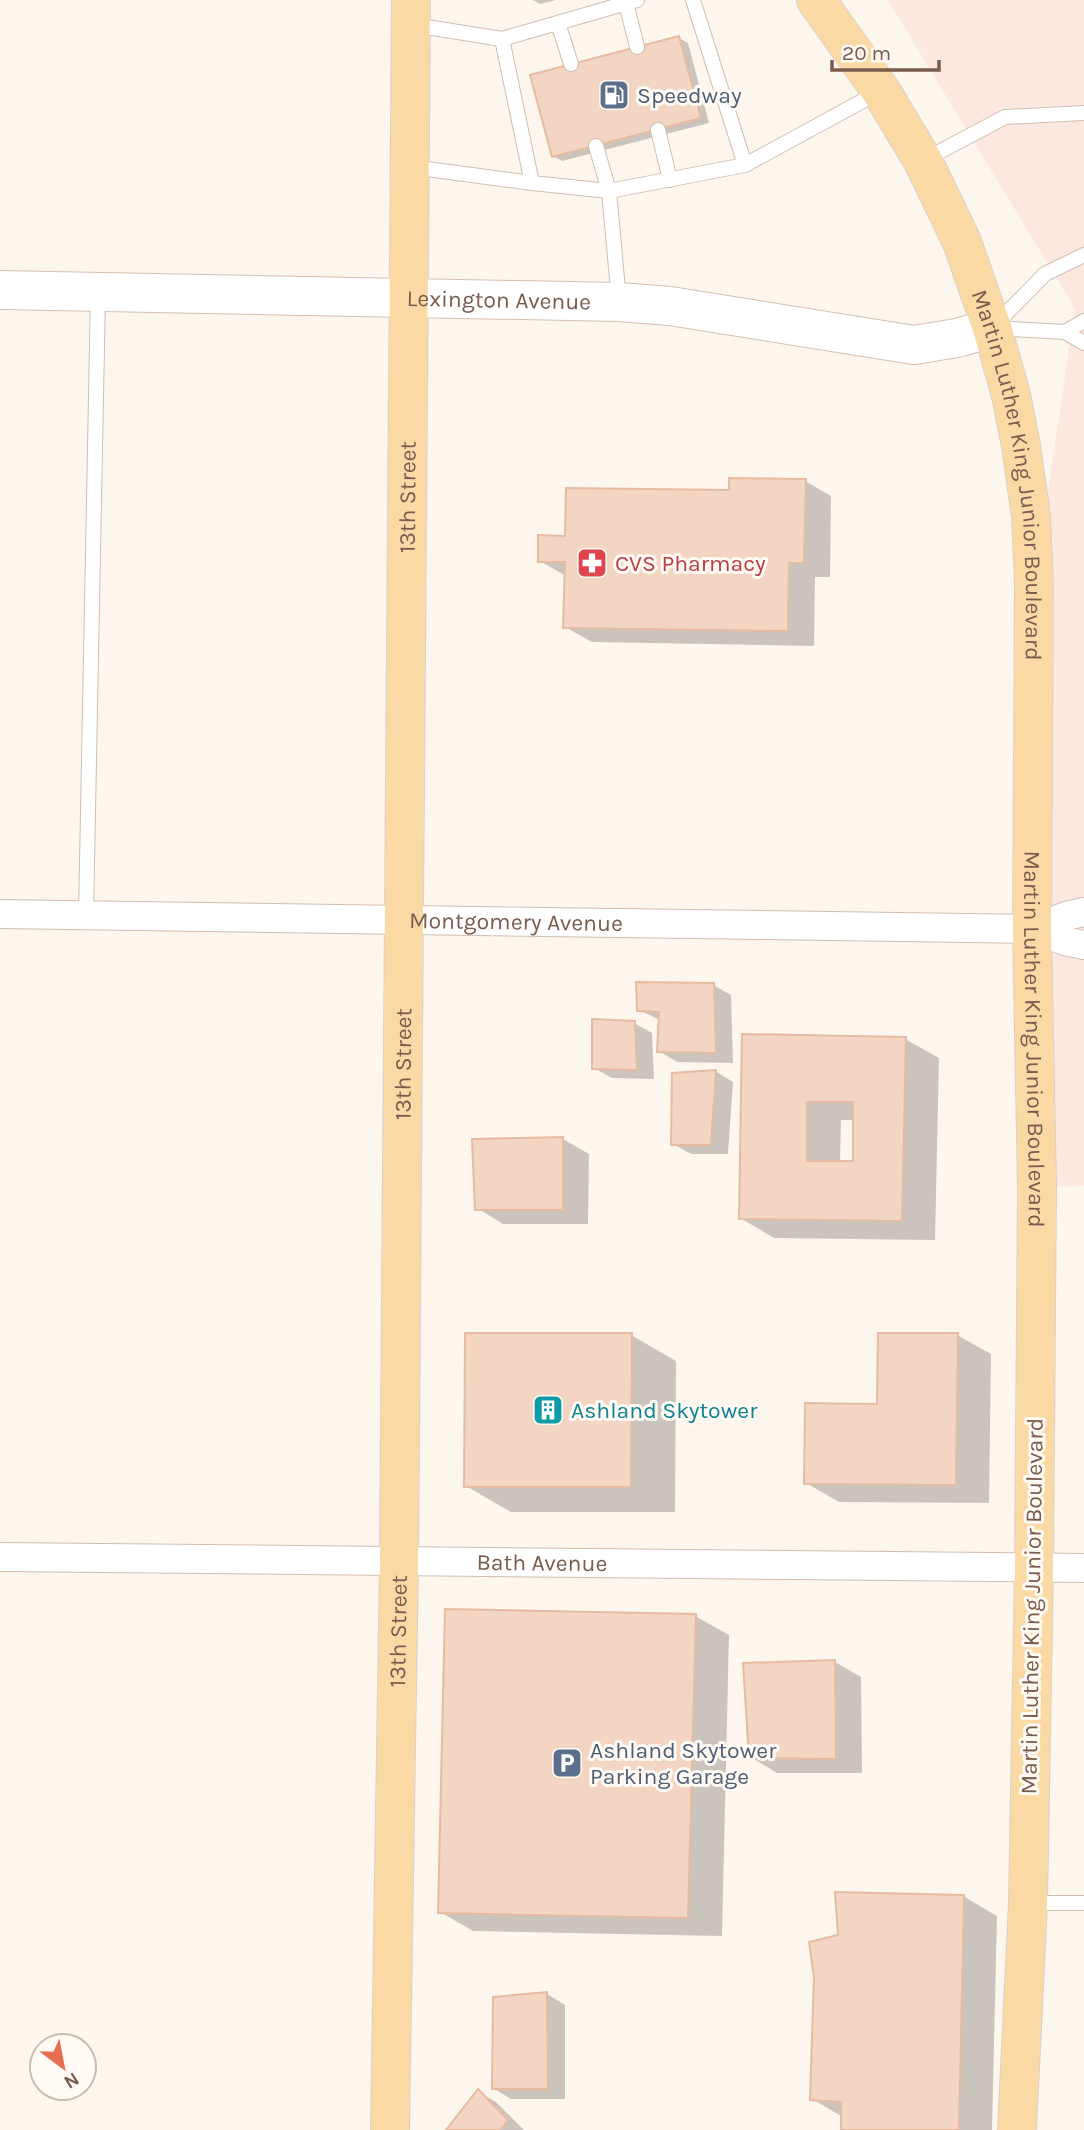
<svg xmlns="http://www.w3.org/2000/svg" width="1084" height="2130" font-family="Karla,sans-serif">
  <rect width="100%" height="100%" fill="#fdf6ec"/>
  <!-- commercial -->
  <path fill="#fde8e0" d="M888,0H1084V1186L1037,1187L1034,584L1075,309Z"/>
  <!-- shadow -->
  <path fill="#0003" fill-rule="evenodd" d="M533,0H556L540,4Z
    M679,38L688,43L709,123L562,161L553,156Z
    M805,481L831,496L830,577H815L814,646L592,642L565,627L566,576L540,561L567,537L730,492Z
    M713,985L731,995L733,1063L677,1062L659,1051L660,1020L639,1010Z
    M634,1023L652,1033L654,1079L612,1078L594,1068Z
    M744,1036L905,1039L939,1058L935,1240L774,1238L740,1218ZM841,1120H855L854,1163H840Z
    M715,1071L733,1082L728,1154H691L673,1144Z
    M563,1139L589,1154L588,1224H503L477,1208Z
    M631,1335L676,1361L675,1512H511L466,1486Z
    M957,1335L991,1354L989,1503L839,1502L806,1483L879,1405Z
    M695,1616L729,1635L722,1936L473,1931L440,1912Z
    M835,1662L861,1677L862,1773H777L751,1757Z
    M963,1896L997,1916L992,2130H843V2117L812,2099L815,1977L840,1936Z
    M547,1994L565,2005V2099H511L493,2088Z
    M478,2092L496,2102L524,2130H448Z"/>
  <!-- building -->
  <path fill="#f3d5c3" stroke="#e6bba3" stroke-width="2" fill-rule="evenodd" d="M679,36L701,118L552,157L530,75Z
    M729,478L806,479L804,563H789L788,631L563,628L565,562H538V535L565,536L566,488L729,490Z
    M636,982L714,983L716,1053L657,1052L659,1012L637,1011Z
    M592,1019L635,1021L637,1070L592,1069Z
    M742,1034L906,1037L902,1221L739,1219ZM807,1102H853V1161H807Z
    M716,1070L711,1145H671L672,1073Z
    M563,1137V1210H475L472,1139Z
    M465,1333H632L631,1487H464Z
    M878,1333H958L956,1485L804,1484L805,1403L877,1404Z
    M445,1609L696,1614L688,1918L438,1913Z
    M835,1660L836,1759L749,1758L743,1663Z
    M835,1892L964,1895L959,2130H841V2102L810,2100L814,1977L809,1942L838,1935Z
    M547,1992L548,2089H492L493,1997Z
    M478,2089L508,2120L500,2130H446Z"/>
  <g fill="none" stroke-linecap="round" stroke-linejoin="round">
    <!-- lane casing -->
    <g stroke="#d1beb0" stroke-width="16">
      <path id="lane" d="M637,0L502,39L532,183L609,191L745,165L693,0
        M626,3L637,47
        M558,23L571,64
        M414,25L502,39
        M658,130L670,180
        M596,146L609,191L619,301
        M924,160L1005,117L1084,113
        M745,165L879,92
        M412,167L532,183
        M996,324L1045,274L1084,255
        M994,328L1065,332L1084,343
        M1065,332L1084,321
        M86,915L98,294
        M1030,1903H1084"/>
    </g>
    <!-- street casing -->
    <g stroke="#d1beb0" stroke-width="30">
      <g id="street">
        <path id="s1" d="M0,914L1032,929L1065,941L1084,945"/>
        <path d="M1032,929L1066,916L1084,912"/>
        <path id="s2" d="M0,1557L1084,1568"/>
      </g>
    </g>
    <!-- secondary casing -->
    <g stroke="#d6c0b0" stroke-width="40">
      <g id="secondary">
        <path id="s3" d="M0,290L619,302L670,306L914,345L957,338L992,328"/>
      </g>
    </g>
    <!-- primary casing -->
    <g stroke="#dad1cd" stroke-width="40">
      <g id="primary">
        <path id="s4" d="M816,0L881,91L923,161L962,242L992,328L1011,395L1021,446L1031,516L1034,584L1032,929L1037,1187L1034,1568L1028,1903L1017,2130"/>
        <path id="s5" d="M390,2130L399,1561L411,0"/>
      </g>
    </g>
    <!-- lane -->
    <use href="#lane" stroke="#fff" stroke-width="14"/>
    <!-- street -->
    <use href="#street" stroke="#fff" stroke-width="28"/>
    <!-- secondary -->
    <use href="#secondary" stroke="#fff" stroke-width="38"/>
    <!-- primary -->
    <use href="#primary" stroke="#fbd9a5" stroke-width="38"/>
  </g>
  <!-- icons -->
  <defs>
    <g id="fuel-square" transform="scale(1.575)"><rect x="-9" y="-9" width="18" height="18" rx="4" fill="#5c6f8a" stroke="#fffaf3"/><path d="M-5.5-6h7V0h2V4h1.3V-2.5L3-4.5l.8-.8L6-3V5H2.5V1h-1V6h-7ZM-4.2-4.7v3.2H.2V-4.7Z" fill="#fff"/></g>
    <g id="pharmacy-square" transform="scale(1.575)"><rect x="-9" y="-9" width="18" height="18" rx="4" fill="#e0444e" stroke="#fffaf3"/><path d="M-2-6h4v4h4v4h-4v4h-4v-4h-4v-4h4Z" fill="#fff"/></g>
    <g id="building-square" transform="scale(1.575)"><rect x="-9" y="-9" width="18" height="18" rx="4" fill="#0f9aa8" stroke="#fffaf3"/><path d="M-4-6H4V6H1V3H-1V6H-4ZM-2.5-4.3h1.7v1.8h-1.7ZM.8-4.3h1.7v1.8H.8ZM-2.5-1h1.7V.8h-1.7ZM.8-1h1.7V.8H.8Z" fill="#fff"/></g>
    <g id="parking-square" transform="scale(1.575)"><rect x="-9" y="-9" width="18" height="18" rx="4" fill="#5c6f8a" stroke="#fffaf3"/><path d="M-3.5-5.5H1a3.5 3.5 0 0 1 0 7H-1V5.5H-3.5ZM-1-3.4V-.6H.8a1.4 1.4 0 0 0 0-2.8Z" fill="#fff"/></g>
  </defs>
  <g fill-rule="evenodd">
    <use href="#fuel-square" x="614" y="95"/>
    <use href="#pharmacy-square" x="592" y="563"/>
    <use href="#building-square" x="548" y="1410"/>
    <use href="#parking-square" x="567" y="1763"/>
  </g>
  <g text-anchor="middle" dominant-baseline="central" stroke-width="6" stroke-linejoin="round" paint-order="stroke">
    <!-- service labels -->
    <g font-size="23" fill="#4e5e75" stroke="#fffaf3" text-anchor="start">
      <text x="637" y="95">Speedway</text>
      <text x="590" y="1750">Ashland Skytower<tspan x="590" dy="26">Parking Garage</tspan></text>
    </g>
    <!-- street labels -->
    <g font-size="23" fill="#7a5c4d" stroke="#fffaf3">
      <text stroke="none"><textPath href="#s3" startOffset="499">Lexington Avenue</textPath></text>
      <text stroke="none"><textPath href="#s4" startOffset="523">Martin Luther King Junior Boulevard</textPath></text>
      <text stroke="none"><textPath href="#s5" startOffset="1633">13th Street</textPath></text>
      <text stroke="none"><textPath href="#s1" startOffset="516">Montgomery Avenue</textPath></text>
      <text stroke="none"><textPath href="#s4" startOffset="1090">Martin Luther King Junior Boulevard</textPath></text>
      <text stroke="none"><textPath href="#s5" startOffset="1066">13th Street</textPath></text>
      <text stroke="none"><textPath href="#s2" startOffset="542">Bath Avenue</textPath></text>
      <text transform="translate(1032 1606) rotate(-89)">Martin Luther King Junior Boulevard</text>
      <text stroke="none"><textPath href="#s5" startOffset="499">13th Street</textPath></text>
    </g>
    <!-- health labels -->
    <g font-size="23" fill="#be3a42" stroke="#fffaf3" text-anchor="start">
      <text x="615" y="563">CVS Pharmacy</text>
    </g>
    <!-- culture labels -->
    <g font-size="23" fill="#0d838f" stroke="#fffaf3" text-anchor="start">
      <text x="571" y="1410">Ashland Skytower</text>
    </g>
  </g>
  <!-- north arrow -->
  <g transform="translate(63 2067) rotate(148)"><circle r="33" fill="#fffaf3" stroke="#cabbb1" stroke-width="2"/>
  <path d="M0-5L12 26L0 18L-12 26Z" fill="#e76f51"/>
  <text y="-10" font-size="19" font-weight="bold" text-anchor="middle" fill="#7a5c4d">N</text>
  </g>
  <!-- scale -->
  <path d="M832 60v10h107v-10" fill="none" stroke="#7a5c4d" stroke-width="3.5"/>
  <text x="842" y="60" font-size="21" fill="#7a5c4d" stroke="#fffaf3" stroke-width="5" paint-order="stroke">20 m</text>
</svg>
